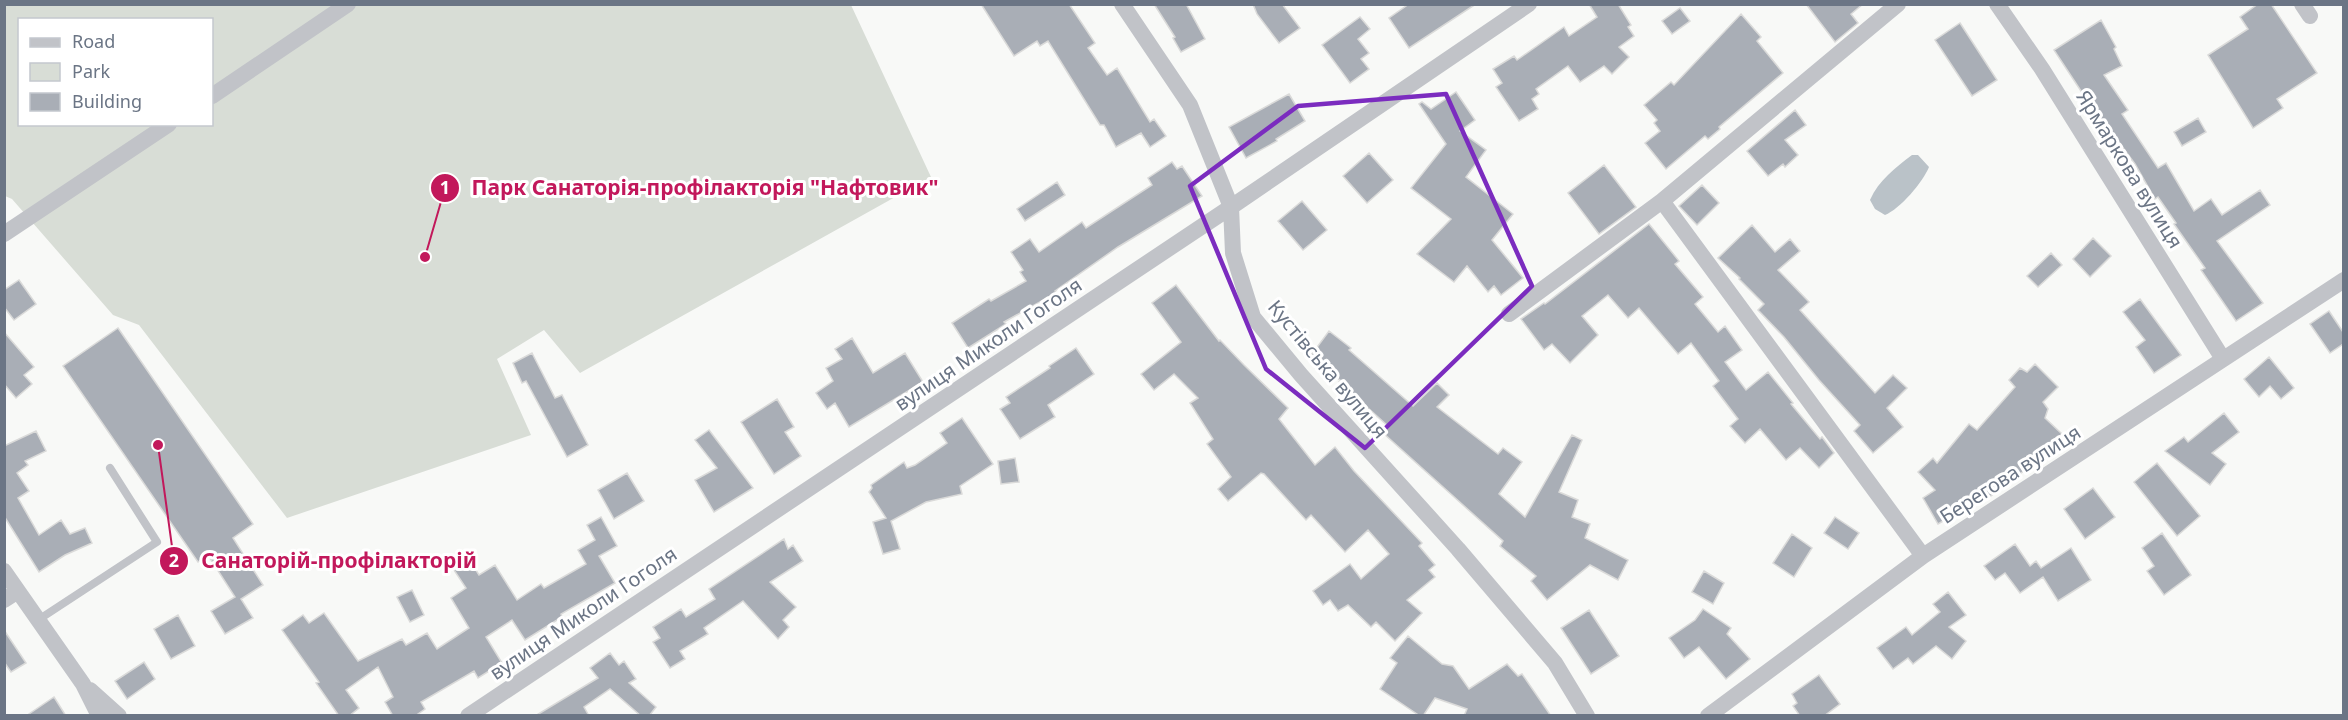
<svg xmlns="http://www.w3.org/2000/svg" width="2348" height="720" font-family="'Noto Sans',sans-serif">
  <rect width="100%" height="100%" fill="#f8f9f7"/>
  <!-- green -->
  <path fill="#d8ddd6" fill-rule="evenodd" d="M4,5H851L931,177L580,373L544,330L497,359L531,435L287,518L139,325L113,315L12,199L5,196ZM20,20H212V124H20Z"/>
  <!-- water -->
  <path fill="#bac2c8" d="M1912,155H1918L1929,167C1923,182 1900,209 1885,215L1875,209L1870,200C1879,180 1895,168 1912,155Z"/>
  <!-- building -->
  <path fill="#a9aeb6" stroke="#dadad9" stroke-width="1.5" d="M981,4H1069L1095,43L1088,48L1107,75L1117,68L1150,122L1154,119L1166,136L1150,147L1141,133L1116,147L1104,125H1100L1048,41L1040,46L1037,41L1014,56Z
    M1154,4H1186L1205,39L1181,52L1173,38L1175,37Z
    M1253,4H1282L1300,28L1279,43L1257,14Z
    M1409,4H1476L1409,48L1389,18Z
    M1589,4H1618L1631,25L1628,27L1634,36L1619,47L1629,57L1612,74L1604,66L1580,82L1568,66L1536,89L1539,94L1532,99L1538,109L1519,121L1496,87L1502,83L1493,69L1514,56L1517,60L1564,27L1569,36L1597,17Z
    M1806,4H1863L1851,14L1858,23L1835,42Z
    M2258,4H2271L2317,73L2277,99L2283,108L2253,128L2208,55L2248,29L2240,17Z
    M1680,8L1690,21L1672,34L1662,21Z
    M1741,14L1761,37L1757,41L1783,73L1719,127L1720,129L1708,139L1705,136L1666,169L1645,143L1660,131L1654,123L1657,120L1644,105L1671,82L1674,85Z
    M1360,17L1370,29L1358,39L1369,53L1361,59L1369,69L1350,83L1322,45Z
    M2101,20L2116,47L2114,49L2122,66L2104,75L2128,110L2122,114L2158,168L2166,163L2194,211L2211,199L2222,215L2260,190L2270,205L2217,241L2263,303L2236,321L2201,270L2205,268L2174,224L2176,223L2158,197L2155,199L2135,164L2106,125L2104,126L2054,50Z
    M1960,23L1997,80L1972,96L1935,40Z
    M1456,92L1475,120L1460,131L1486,150L1466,177L1513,214L1492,240L1523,278L1501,295L1494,286L1488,292L1467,266L1454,282L1417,254L1451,219L1411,188L1446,144L1419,104L1422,102L1431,109Z
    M1289,94L1305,121L1276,139L1277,141L1246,158L1229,127Z
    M1795,110L1806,125L1785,140L1798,155L1785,167L1783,164L1768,176L1747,151Z
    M2198,118L2206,132L2182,146L2174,132Z
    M1369,153L1393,180L1367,203L1343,176Z
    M1172,162L1177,169L1182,166L1202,196L1118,247L1055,291L1056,293L1004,322L1006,324L968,348L952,323L989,299L991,301L1026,281L1020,272L1023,270L1011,252L1030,239L1039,252L1082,222L1086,228L1152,185L1148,178Z
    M1604,165L1636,207L1599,234L1568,193Z
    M1057,182L1065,195L1025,221L1017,209Z
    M1702,185L1719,203L1697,225L1679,206Z
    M1302,201L1327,230L1303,250L1278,221Z
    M1649,224L1679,261L1675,264L1703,297L1695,304L1718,332L1725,326L1742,350L1725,362L1746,390L1768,372L1793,403L1791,404L1820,439L1822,437L1834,453L1819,468L1800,448L1786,460L1760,429L1745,443L1730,426L1738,419L1713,386L1719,381L1691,343L1678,354L1639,308L1628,318L1608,295L1582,316L1598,335L1570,363L1552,344L1544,350L1521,319L1544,303L1545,304Z
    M1752,225L1775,252L1790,239L1800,251L1778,270L1809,302L1800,310L1875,393L1893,375L1907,388L1887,408L1903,427L1873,453L1854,431L1860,425L1819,380L1784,337L1758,310L1764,304L1739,279L1740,278L1718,258Z
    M2093,238L2111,256L2090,277L2073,259Z
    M2051,253L2062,265L2038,287L2027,276Z
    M19,280L36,304L14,320L4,307V290Z
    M1176,285L1219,341L1220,340L1244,365L1288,408L1279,419L1315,465L1335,447L1354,471L1422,543L1419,546L1435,565L1429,570L1435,577L1407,600L1422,613L1395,641L1376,622L1371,627L1348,605L1338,611L1330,600L1323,605L1313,591L1350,564L1361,579L1389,554L1368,530L1345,552L1311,515L1306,520L1264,474L1261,473L1228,501L1218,489L1231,477L1207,444L1213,439L1190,403L1198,398L1174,374L1154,390L1141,374L1181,342L1152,303Z
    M2140,299L2181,355L2154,373L2136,347L2145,340L2123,312Z
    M2329,311L2343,332V344L2330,353L2310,324Z
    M118,328L253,524L233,538L263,585L241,599L253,618L225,634L211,611L235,597L208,555L198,562L63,366Z
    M1329,331L1351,348L1349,350L1413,406L1437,383L1449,395L1437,407L1498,454L1503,448L1522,462L1499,494L1525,517L1572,435L1582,440L1559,492L1578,500L1572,517L1590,524L1585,538L1628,560L1618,580L1590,565L1547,600L1531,581L1536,576L1500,546L1503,541L1382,432L1388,426L1339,382L1341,381L1309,358Z
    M4,332L34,367L24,375L32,384L16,398L4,384Z
    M852,338L873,373L905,353L923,382L849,427L835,403L827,409L816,393L833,381L826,368L842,359L835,349Z
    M1076,348L1094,374L1048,405L1055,417L1020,439L1000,409L1010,403L1006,397L1050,368L1049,366Z
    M532,353L555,398L562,395L588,445L567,457L526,381L522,383L513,363Z
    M2269,357L2294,388L2281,399L2270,386L2259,397L2244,379Z
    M2035,364L2058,387L2043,402L2048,409L2045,418L2062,434L2025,467L2027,469L2003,485L2004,486L1988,498L1987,496L1938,524L1923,498L1935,490L1918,472L1933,458L1937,463L1969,424L1977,430L2015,387L2009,380L2020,368L2027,372Z
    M777,399L794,427L785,432L801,456L774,474L741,422Z
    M2224,413L2239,432L2212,453L2226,464L2210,485L2165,451L2184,437L2188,442Z
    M962,418L993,464L960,486L962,494L926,502L891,521L900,549L883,554L873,522L886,518L869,492L872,488L871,485L904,462L907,468L915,465L947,443L940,433Z
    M709,430L753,488L714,512L695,480L717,468L695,440Z
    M36,431L46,451L25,461L28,465L17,473L29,491L18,498L39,535L61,520L70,534L85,528L92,543L65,555L39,572L4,516V446Z
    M1015,458L1019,482L1001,484L998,461Z
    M2157,463L2200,516L2177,536L2134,482Z
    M627,473L644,501L614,519L598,490Z
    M2093,488L2115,517L2085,539L2064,509Z
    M601,517L617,546L599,556L615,583L561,614L562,617L525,640L512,620L486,637L502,663L478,678L474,671L421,702L425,709L415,716H393L385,702L393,697L378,667L346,690L359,708L349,716H339L316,683L319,682L282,630L303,615L309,623L324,613L358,661L402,639L406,645L427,633L437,649L469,628L451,598L466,588L448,561L464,551L479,575L495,565L517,600L541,584L544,588L586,564L578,550L595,540L587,525Z
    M1835,517L1859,533L1848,549L1824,533Z
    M2162,533L2191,575L2164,595L2147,571L2154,566L2142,548Z
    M1792,534L1812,548L1794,577L1773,563Z
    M784,539L788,549L793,545L803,561L770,582L796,607L783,620L789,627L778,639L743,601L704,628L708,634L680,651L685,659L670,668L653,642L660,638L653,627L681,609L686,617L715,599L709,589Z
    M2015,544L2030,566L2036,561L2041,568L2071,548L2091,580L2058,601L2043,577L2020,593L2005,573L1995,580L1984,566Z
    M1704,571L1724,583L1713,604L1692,592Z
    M412,590L424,615L410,622L397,597Z
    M1948,592L1966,615L1949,627L1966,641L1952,659L1936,646L1913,664L1908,658L1893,669L1877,648L1906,627L1912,635L1940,612L1933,604Z
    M1703,609L1731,628L1727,634L1750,659L1726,679L1699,647L1684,658L1669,638L1695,620Z
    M1589,610L1619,656L1591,674L1561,628Z
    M178,615L195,646L171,659L154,629Z
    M4,630L26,663L11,672L4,662Z
    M1408,636L1442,664L1453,666L1469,689L1507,664L1518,676L1522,674L1551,716H1464L1467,709L1435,698L1423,716H1420L1380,689L1397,663L1390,658Z
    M610,653L619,665L624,661L636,679L629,683L656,707L649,716H641L610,689L584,707L589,716H535L598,678L590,668Z
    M144,662L155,679L127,699L115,681Z
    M1819,675L1840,704L1824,716H1800L1793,706L1797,703L1792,694Z
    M54,697L66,716H26Z"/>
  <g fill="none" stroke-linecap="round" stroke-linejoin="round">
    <!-- lane -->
    <path stroke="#c1c3c8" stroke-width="8" d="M38,620L157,542L110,468"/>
    <!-- street -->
    <path stroke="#c1c3c8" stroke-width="16" d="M1122,4L1190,105L1231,207L1233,253L1253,317L1301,375L1458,549L1555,663L1587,716
      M1898,4L1662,201L1923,556
      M1997,4L2042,69L2223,359
      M2302,4L2310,16
      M212,96L348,4
      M4,234L169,124
      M1509,314L1662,201
      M4,571L83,684L99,716
      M4,600L18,591
      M90,690L119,716
      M468,716L1231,207L1529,4
      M1708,716L1923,556L2344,280"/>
  </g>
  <!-- marked area -->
  <path fill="none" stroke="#7b2cbf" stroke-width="4.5" stroke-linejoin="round" d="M1446,94L1532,286L1365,448L1266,369L1190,186L1298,106Z"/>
  <g text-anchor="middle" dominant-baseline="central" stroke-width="6" stroke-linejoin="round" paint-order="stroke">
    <!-- street labels -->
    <g font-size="20" fill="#6b7585" stroke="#fff">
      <text transform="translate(2130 169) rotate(58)">Ярмаркова вулиця</text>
      <text transform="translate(988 344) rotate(-34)">вулиця Миколи Гоголя</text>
      <text transform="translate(1328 369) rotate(50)">Кустівська вулиця</text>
      <text transform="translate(2010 474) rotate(-33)">Берегова вулиця</text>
      <text transform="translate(583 613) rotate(-34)">вулиця Миколи Гоголя</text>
    </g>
  </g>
  <!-- callouts -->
  <path fill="none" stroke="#c2185b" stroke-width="2" d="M425 257L445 188M158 445L174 561"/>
  <g fill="#c2185b" stroke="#fff" stroke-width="2">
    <circle cx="425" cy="257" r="6"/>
    <circle cx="158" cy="445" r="6"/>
    <circle cx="445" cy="188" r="15"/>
    <circle cx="174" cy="561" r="15"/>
  </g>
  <g font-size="18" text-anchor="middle" font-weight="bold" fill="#fff">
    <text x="445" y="194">1</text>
    <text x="174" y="567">2</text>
  </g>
  <g font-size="21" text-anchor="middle" font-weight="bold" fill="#c2185b" stroke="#fff" stroke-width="6" stroke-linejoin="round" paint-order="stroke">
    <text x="705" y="195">Парк Санаторія-профілакторія "Нафтовик"</text>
    <text x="339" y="568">Санаторій-профілакторій</text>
  </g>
  <!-- border -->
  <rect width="2348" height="720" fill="none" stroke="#6b7585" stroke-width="12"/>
  <!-- legend -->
  <rect x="18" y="18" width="195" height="108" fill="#ffffff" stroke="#c4c8ce" stroke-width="1.5"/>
  <rect x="30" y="38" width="30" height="9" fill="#c1c3c8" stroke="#c4c8ce" stroke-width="1.5"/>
  <text x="72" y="48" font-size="18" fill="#6b7585">Road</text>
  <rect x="30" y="63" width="30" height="18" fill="#d8ddd6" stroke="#c4c8ce" stroke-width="1.5"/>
  <text x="72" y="78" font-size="18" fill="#6b7585">Park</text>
  <rect x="30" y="93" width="30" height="18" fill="#a9aeb6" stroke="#c4c8ce" stroke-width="1.5"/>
  <text x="72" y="108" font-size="18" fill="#6b7585">Building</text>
</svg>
